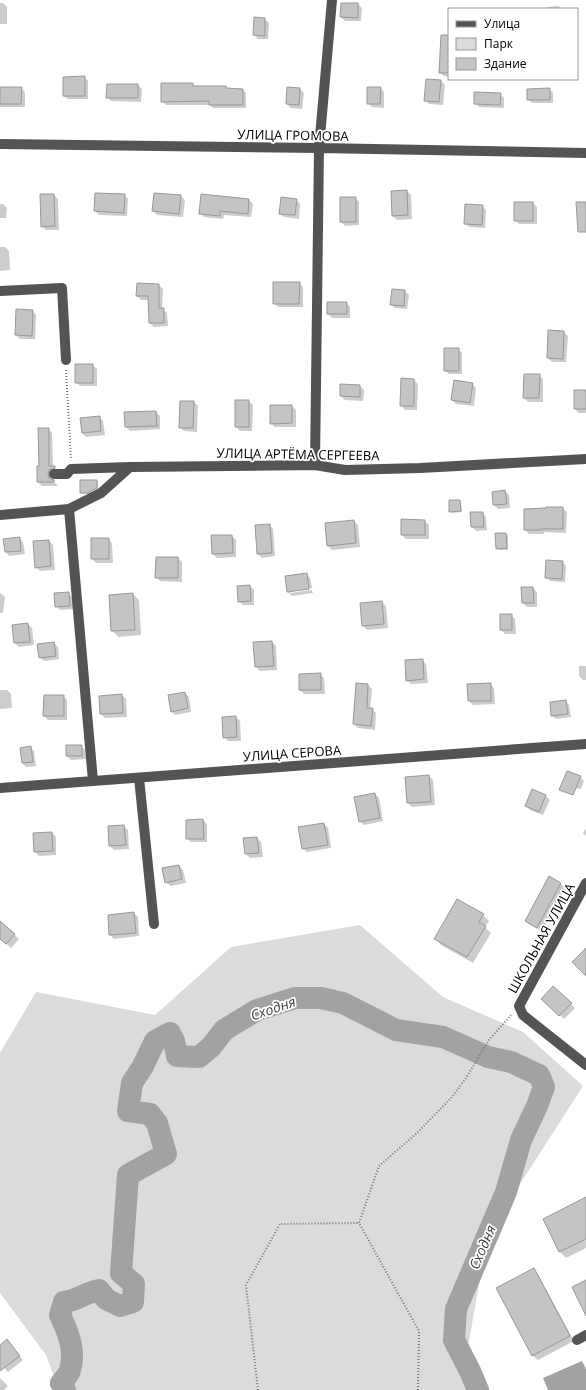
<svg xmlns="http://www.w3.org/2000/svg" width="586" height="1390" font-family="'Open Sans',sans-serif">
  <rect width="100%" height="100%" fill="#fff"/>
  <!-- green -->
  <path fill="#dbdbdb" d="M360,925L443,997L523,1032L583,1086L488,1234L463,1375L474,1390H59L46,1355L0,1293V1053L36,992L155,1015L231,947Z"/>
  <!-- water -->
  <path fill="#a2a2a2" d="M582,1361L586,1369V1390H548L543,1378Z"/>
  <!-- shadow -->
  <path fill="#0003" d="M0,3H3L7,7V24H0Z
    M358,4L362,8L361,21H345L341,17Z
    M558,6L562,9H548L547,7Z
    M265,19L269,23L268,39H258L254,35Z
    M449,53V77L444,76L440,73Z
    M84,77L88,81V99H68L64,96Z
    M441,81L445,85L443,105L429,104L425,100Z
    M193,84L195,87H225L228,90H243L246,93V108H213L210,105H166L162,101Z
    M138,85L142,89L141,102L111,101L107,97Z
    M0,88H21L25,92V107H0Z
    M380,88L384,92V108L372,107L368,103Z
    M300,89L304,93L302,109L291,108L287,104Z
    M549,89L553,93V103H532L528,99Z
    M500,94L504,98V108L479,107L475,103Z
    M407,191L411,195L412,219L397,220L393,216Z
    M54,195L58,199L59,230H46L42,226Z
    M124,195L128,199L127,216L99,215L95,211Z
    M181,196L185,200L183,217L157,215L153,211Z
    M355,198L359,202V225L345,226L341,222Z
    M249,200L253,204L251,217L224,215L223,219L204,217L200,213Z
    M296,200L300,204L299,219L284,217L280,214Z
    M533,203L537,207V224H519L515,220Z
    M0,204H3L7,208L6,218H0Z
    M482,206L486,210L485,228L469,227L465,223Z
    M0,247H5L9,251L10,270L0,271Z
    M299,283L303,287V307H278L274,303Z
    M159,285L163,289L162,309L167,313L168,326L154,327L150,323L149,300H141L137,296Z
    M405,291L409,295L407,309L395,308L391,304Z
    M346,303L350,307V318H332L328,314Z
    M32,311L36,315L35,339H20L16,335Z
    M564,332L568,336L566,362H552L548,358Z
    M458,349L462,353V374H449L445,370Z
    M93,365L97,369V386H80L76,382Z
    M539,375L543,379V402H528L524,398Z
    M414,380L418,384L417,410H405L402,406Z
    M472,384L476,388L474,406L456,404L452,400Z
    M341,385L360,386L364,390L363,401L345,400L341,396Z
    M586,391V413H579L575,409Z
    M249,401L253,405L252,431H240L236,427Z
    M181,402H194L198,406L197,432L184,431L180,427Z
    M292,406L296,410V427H275L271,423Z
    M156,412L160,416V429L130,431L126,427Z
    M99,417L103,421L105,435L86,437L82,433Z
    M48,429L52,433L53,467L58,471L52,474L51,479L58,486H42L38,482L40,467Z
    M97,481L98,483V489L89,494H83L81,492Z
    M505,491L509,495L510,508L498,509L494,505Z
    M460,501L461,502L462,512L452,513L450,511Z
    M563,508L567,512L566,533L544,532V534H529L525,530V510Z
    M471,513H482L486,517L487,530L476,531L472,527Z
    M354,521L358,525L360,547L332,550L328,546Z
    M425,521L429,525V539H406L402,535Z
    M269,525L273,529L275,556L262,558L258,554Z
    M506,534L508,535V550H499L497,548Z
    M232,536L236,540V557L217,558L213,554Z
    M19,538L23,542L25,554L9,556L6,552Z
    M92,539H108L112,543L113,563H96L92,559Z
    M49,541L53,545L55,570L40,571L36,567Z
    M178,558L182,562V582L160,581L156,577Z
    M562,562L566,566L565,582L550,581L546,577Z
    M306,574L310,578L312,588L290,591V593L312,590L313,593L292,596L288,592Z
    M250,586L254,590V605H243L239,601Z
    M533,588L537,592V607H527L523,603Z
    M0,593L5,597L3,613H0Z
    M68,593L72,597L74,609L60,610L56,606Z
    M133,594L139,600L141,635L119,637L112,631Z
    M382,602L386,606L388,628L367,630L363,626Z
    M511,615L515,619L516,634H505L501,630Z
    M28,624L32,628L34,645L19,647L15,643Z
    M272,642L276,646L277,670L260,671L256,667Z
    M54,643L58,647L59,659L44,661L40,657Z
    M422,660L426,664L428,683L411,684L407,680Z
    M579,666H586V680H583L579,676Z
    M320,674L324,678L325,694H304L300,690Z
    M357,684L368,685L372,689L370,709H372L376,713L375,730L358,728L354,724Z
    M490,684L494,688L495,704L473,705L469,701Z
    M0,690H7L11,694L12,708L0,709Z
    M185,693L189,697L191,712L175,715L171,711Z
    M122,695L126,699L127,717L105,718L101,714L100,697Z
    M63,696L67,700V720H48L44,716Z
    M565,701L569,705L571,717L556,719L552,715Z
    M236,717L240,721L241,741H228L224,737Z
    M81,746L85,750L86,759L71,760L67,756Z
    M30,747L34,751L36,766L26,767L22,763L21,748Z
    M429,776L433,780L435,805L412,807L408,803Z
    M580,777L584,781L581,789L567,787Z
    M375,794L379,798L383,821L364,825L360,821Z
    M546,796L550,800L543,815L530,810L526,806Z
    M203,820L207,824V842H191L187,838Z
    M324,824L328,828L331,848L307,852L303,848Z
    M124,826L128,830L129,849L114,850L110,846Z
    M586,828V836L583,833Z
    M52,833L56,837V855L39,856L35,852Z
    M257,838L261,842L263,857L250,858L246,854L244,839Z
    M179,866L183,870L186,883L170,886L166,882Z
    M549,878L561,884L565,888L542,931L530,925L526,921Z
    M134,913L138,917L139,936L114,939L110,935Z
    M483,915L489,921L485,927L491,933L473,963L441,945L435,938Z
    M4,925L19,939L11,948L0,938V929Z
    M553,987L575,1008L564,1019L542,999Z
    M586,1198V1248L566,1258L560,1252L544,1219Z
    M534,1269L538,1274L574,1341L538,1360L533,1356L498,1288Z
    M11,1345L23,1360L8,1372L0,1363V1346Z
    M0,1378L8,1386L4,1390H0Z"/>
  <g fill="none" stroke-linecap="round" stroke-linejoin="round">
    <!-- river -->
    <path stroke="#a2a2a2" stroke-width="22" d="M65,1390L61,1383C64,1379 69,1375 70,1370C76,1351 68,1332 60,1315L64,1302C78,1300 85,1293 99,1290L106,1299L120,1306L133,1302L134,1284L121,1273L128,1175L166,1154L157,1123L150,1114L128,1111L132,1083L143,1066L155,1041L170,1033L174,1041L177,1056L199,1057L211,1047L224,1030L257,1010L295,998H321L343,1003L396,1030L443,1037L488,1057L511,1062L539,1075L544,1087L537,1106L521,1140L506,1192L456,1309L454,1340L470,1371L478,1390"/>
  </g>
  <!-- building -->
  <path fill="#c4c4c4" stroke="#989898" d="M341,3H358V18L340,17Z
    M254,17L265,18V36L253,35Z
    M441,35H449V73H439Z
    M85,76V96H63V77Z
    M426,79L441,80L439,102L424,101Z
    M161,83H193V86H226V88L243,89V105H209V101L161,102Z
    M107,84H138V98H106Z
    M0,87H22L21,104H0Z
    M287,87L300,88L299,105L286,104Z
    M367,87H381L380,104H367Z
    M550,88V100H527V89Z
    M474,92L501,93L500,105L474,104Z
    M407,190L408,215L392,216L391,191Z
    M95,193L125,194L124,213L94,211Z
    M154,193L181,195L179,214L152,211Z
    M40,194H54L55,226L41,227Z
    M201,194L249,199L248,214L220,211V216L199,214Z
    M281,197L297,199L295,215L279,214Z
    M340,197H356V222H340Z
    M514,202H533V221H514Z
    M576,202H586V232H578Z
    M465,204L483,205L482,225L464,224Z
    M273,282H300L299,304H273Z
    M137,283L159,284V308H164V323H149L148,296H136Z
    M392,289L405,290L404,306L390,305Z
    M327,302H347V314H327Z
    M16,309L33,310L32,336L15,335Z
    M548,330L564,331L563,359L547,358Z
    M444,348H459V371H444Z
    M75,364H93V383H75Z
    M524,374H540L539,398H523Z
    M401,378L414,379V406H400Z
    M454,380L473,383L470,403L451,400Z
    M340,384L360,385V397L340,396Z
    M574,390H586V409H574Z
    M235,400H249V427H235Z
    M180,401H194L193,428H179Z
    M270,405H292V423L270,424Z
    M156,411L157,426L125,427L124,412Z
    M100,416L101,431L82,433L80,418Z
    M38,428H49V466H55V468L49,470L48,474L49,478L54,480V482H37V466H39Z
    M80,480H97V488L87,493H80Z
    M505,490L507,504L493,505L492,492Z
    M449,500H460L461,511L449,512Z
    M546,507H563V529H541V530H524V509L546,508Z
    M470,512H483L484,527H471Z
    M401,519L425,520V535H401Z
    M354,520L356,543L327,546L325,523Z
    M270,524L272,553L257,554L255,525Z
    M495,533H506L507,548L496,549Z
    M211,535H232L233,553L212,554Z
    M20,537L21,551L5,552L3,539Z
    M91,538H109V559H91Z
    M49,540L51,566L35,568L33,541Z
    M156,557H178V578H155Z
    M546,560L563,561L562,579L545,578Z
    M307,573L309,589L287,592L285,576Z
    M250,585L251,601L238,602L237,586Z
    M521,587H533L534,603H522Z
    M69,592L70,606L55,607L54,593Z
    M133,593L135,630L111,631L109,595Z
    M382,601L384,624L362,626L360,603Z
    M500,614H512V630H500Z
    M28,623L30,642L14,643L12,625Z
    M272,641L274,666L255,667L253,642Z
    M54,642L56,656L39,658L37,644Z
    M423,659L424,679L406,681L405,660Z
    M321,673V690H299V674Z
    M356,683L368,684L367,708H373L371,726L353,724Z
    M491,683V701H468L467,684Z
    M185,692L188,708L171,712L168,695Z
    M122,694L123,713L100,714L99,696Z
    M44,695H64V716H43Z
    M566,700L568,714L551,716L550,702Z
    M236,716L237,737L223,738L222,717Z
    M66,745H82V756H66Z
    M31,746L33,762L22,763L20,748Z
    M567,771L581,776L573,795L559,790Z
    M429,775L431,802L407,803L405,777Z
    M532,789L546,795L539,812L525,806Z
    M375,793L380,818L359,822L354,797Z
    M203,819L204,839H186V820Z
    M324,823L328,845L302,849L298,827Z
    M124,825L126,845L109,846L108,826Z
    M52,832L53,851L34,852L33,833Z
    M257,837L259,853L245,854L243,838Z
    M179,865L182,879L165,883L162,868Z
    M549,876L561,883L537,928L525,921Z
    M457,899L484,914L479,922L486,926L467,957L434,939Z
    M134,912L136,933L109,935L108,915Z
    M0,921L15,934L6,944L0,939Z
    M586,948V976L572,962Z
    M553,986L572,1003L559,1016L541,999Z
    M586,1197V1239L559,1252L543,1219Z
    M534,1268L570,1336L532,1356L496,1288Z
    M586,1280V1316L572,1287Z
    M7,1339L20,1356L0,1371V1345Z"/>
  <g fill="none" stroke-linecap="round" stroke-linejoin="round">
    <!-- path -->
    <path stroke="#767676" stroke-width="2" stroke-dasharray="1 2" stroke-linecap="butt" d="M66,370L71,459
      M258,1390L246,1285L280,1224L359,1223
      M418,1390L419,1331L359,1223L379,1166L417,1133L452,1097L466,1078L489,1040L511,1015"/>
    <!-- minor -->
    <path stroke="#545454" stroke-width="10" d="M0,144L319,148L586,153
      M0,291L62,288L66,360
      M315,465L319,148L332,0
      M54,474H67L71,469L130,467
      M69,509L93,781
      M0,515L69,509L101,493L130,467L315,465L345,470L420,468L586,459
      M139,778L154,924
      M0,788L586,744
      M586,883L519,1006L523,1015L586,1065
      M577,1340L586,1335"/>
  </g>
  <g text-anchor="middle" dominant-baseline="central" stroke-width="3.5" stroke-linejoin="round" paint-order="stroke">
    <!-- street labels -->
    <g font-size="13" fill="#000" stroke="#fff">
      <text transform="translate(293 135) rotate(1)">УЛИЦА ГРОМОВА</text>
      <text transform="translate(298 454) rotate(1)">УЛИЦА АРТЁМА СЕРГЕЕВА</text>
      <text transform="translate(292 753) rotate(-4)">УЛИЦА СЕРОВА</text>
      <text transform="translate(541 938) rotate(-61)">ШКОЛЬНАЯ УЛИЦА</text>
    </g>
    <!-- water labels -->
    <g font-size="14" font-style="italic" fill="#434343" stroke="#fff">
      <text transform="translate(273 1008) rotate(-19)">Сходня</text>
      <text transform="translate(482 1247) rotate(-67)">Сходня</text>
    </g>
  </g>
  <!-- legend -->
  <rect x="448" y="8" width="130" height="72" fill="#ffffff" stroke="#999999"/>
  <rect x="456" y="21" width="20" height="6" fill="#545454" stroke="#999999"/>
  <text x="484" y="28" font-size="12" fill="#000000">Улица</text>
  <rect x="456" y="38" width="20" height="12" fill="#dbdbdb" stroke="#999999"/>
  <text x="484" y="48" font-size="12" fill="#000000">Парк</text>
  <rect x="456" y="58" width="20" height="12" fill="#c4c4c4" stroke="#999999"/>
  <text x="484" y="68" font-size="12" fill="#000000">Здание</text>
</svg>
